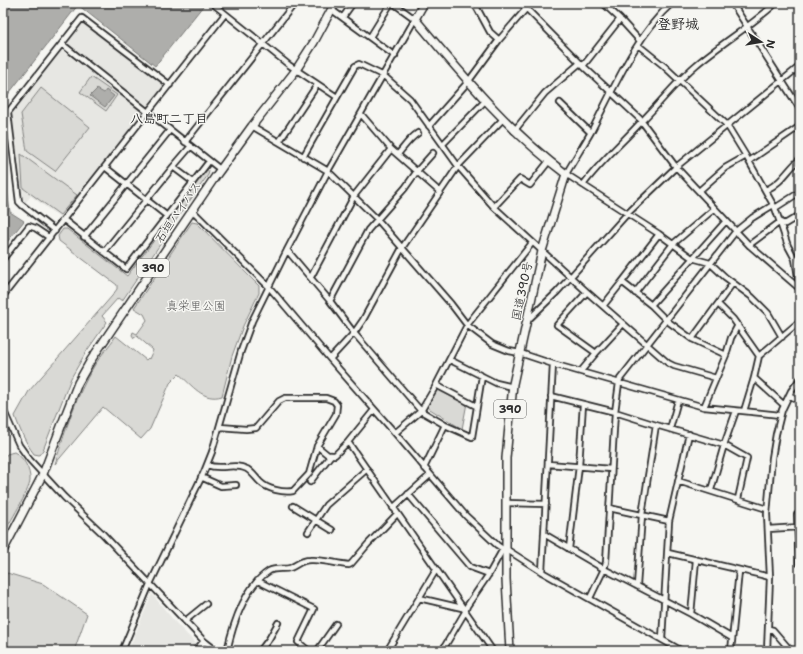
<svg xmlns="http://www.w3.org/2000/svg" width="803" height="654" font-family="'Shantell Sans','Klee One',sans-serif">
  <rect width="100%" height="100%" fill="#f6f6f2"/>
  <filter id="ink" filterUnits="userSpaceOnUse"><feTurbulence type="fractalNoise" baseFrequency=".025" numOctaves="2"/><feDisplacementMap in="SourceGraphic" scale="8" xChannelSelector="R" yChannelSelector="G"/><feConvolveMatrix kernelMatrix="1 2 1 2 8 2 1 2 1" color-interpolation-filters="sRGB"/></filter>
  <g filter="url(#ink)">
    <!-- built -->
    <path fill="#e7e7e3" d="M82,20L165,84L148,106L65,43Z
      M60,49L142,110L143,115L61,219L31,196L25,203L23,199L11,110Z
      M152,594L175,622L203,651H128Z"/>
    <!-- green -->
    <path fill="#d9d9d5" stroke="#828280" d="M91,77L117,95L106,111L80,92Z
      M41,88L90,127L55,171L27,151L21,114Z
      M21,154L77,195L60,215L23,188Z
      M207,169L209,172L208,175L169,230L164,225Z
      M192,222L197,223L259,286V293L243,326L232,356L222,396C203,402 192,385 179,374L170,383L150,429L141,439L103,407L55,464C65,431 76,396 94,366C101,355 109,346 116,336L146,360L148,358L149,359L153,350L137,336L134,338L132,335L133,332L137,334L147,320L144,314L134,308Z
      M63,229H67L127,276L162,230L167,234L122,301L118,298L102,316L107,322L86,352L71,378L43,450L39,455L34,454C25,442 20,430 15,416L29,391L112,296L117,289V285L59,241L58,236Z
      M437,387L467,403L462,429L425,406Z
      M14,452C23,456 31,470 30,481C29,491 9,524 3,534V459L7,454Z
      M7,573L43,584L87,614L74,651H3V581Z"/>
    <!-- water -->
    <path fill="#aeaeab" stroke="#7a7a78" d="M3,3H199L203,6L155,66L78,5L3,101Z
      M97,89L104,93L106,90L114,96L105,107L90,96Z
      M3,159L10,212L24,221L3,247Z"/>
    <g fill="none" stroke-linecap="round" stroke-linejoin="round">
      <!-- minor casing -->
      <g stroke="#2b2b2b" stroke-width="8">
        <path id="minor" d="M212,3L289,65L337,97
          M472,3L477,8L490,32L499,40
          M521,3L583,66L640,119L676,167L749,245L800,289
          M603,3L620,19L640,41
          M672,3C636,35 613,90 591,132C583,146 574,160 566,174L659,234L692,258L710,263L725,277L752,297L768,313L782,337
          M732,3L800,109
          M332,10L395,56
          M343,17L353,3
          M370,37L391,3
          M62,44L221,170
          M638,45L664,66L727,125L746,156L775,208L788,246L795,259L800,288
          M583,66L620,19
          M560,103L590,132
          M361,114L391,149L440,192
          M252,126L328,171L377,219L451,304L467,325L492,344L509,351L520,353L553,364L704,407L780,415
          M429,126L468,82L499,40L531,3
          M514,131L545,93L580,63
          M185,142L295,3
          M279,142L317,85
          M443,144L485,101
          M398,154C404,147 410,138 418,133
          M303,157L355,66L359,64L384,76L410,99L458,166L494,207L587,292L668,363L674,366L716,378
          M749,161L800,126
          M105,167L167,216
          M173,167L193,182
          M583,185C600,162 622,143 641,122C660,103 676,82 696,65C722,43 751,26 776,3
          M766,190C783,182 787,170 800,159
          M699,191L725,168L746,156
          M494,207L520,179L530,185L549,161
          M775,208L800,192
          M193,211L269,287L330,359L395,433L466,516L497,545L503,549H506L542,572L682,651
          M64,220L126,269L207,164
          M55,231L22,205L19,202L8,113L9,111L82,18L170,85
          M659,234L622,282L651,305L666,320L692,339L726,355
          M84,237L170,130
          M749,245L780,222L785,224L800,215
          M287,250L330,301L354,333L421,411L445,425L472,437L482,376
          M104,252L173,167L191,146
          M3,259L29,226L35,228L50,238
          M311,277L354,196L391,149
          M587,292L557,325L596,353
          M635,293L673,244L714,209
          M3,296L225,14
          M330,301L368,230L405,188L417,171L433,153
          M718,304L733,319L759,356
          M651,305L726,221
          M603,306L622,282
          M528,320L557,292L627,214L676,167L800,66
          M692,339L733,283
          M330,359L354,333L363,320L402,248L458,166L503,119
          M450,360L496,383L513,387
          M581,371L596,353L623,324
          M754,378L784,405
          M436,385L476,406
          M789,395L796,399L800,404
          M551,396L615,412L656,425L724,445L747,458L738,499
          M704,407L726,355L731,338L738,325
          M3,409L19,445L29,459L64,497L102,533L204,641L217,651
          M744,411L754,378L759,356L800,321
          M670,429L678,400
          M395,433L421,411L434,389L467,325L532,243
          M348,442L493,651
          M317,446L328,455H335L348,442L374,410
          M548,464L611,469
          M207,465C222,471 232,462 247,469C252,472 256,478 260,482C267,489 283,493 293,491L309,474L317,446L336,414L337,405L334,401L326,398H285L279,401L256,428L246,429L220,427
          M424,468L445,425
          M201,477L221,486L236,485
          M678,481L767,509
          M310,482L331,455
          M711,490L724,445L736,411
          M408,494L470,567L489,574
          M506,503L546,504
          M293,506L332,530
          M393,508L430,475
          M609,508L669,521
          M797,515L799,563
          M768,529L800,527
          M308,532L326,505L367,469
          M544,534L604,569L691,614L732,638
          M569,549L579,466L583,404
          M668,553L770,577
          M542,572L553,364
          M258,581L314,609L298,642L309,651
          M637,586L642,515L656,425
          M419,598L462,608
          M590,598L604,569L606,562L615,412L619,383L620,379L736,231L752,218L773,205
          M691,614L696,560
          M185,621L206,604
          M769,629L773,630L791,651
          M662,639L669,521L689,434
          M122,651L150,584L204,472L212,452L241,351L252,321L287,250L328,171L415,19L393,3
          M195,651L204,641
          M227,651C233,624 244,587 269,571C276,567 283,570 290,568C297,565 301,560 310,560C323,559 336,564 349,565L351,564L368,544L397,514
          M260,651L269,639L278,623
          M317,651L336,624
          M387,651L436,570
          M442,651L465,612L467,606L489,574L503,549
          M731,651L739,571
          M767,651L770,577L767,514L772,458L776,434L782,410L791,391L800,379"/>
      </g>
      <!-- highway casing -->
      <g stroke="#2b2b2b" stroke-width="10">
        <path id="highway" d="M424,3L415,19C462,74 507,130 566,174L542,251L513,384L506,458V579L510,651
          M3,551L43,474L65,416L78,383L91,360L215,177L252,126L296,70L314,42L335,3"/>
      </g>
      <!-- minor -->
      <use href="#minor" stroke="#f6f6f2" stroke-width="4.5"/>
      <!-- highway -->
      <use href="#highway" stroke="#f6f6f2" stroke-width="7"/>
    </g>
  </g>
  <g text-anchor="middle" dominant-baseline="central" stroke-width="3" stroke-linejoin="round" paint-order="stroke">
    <!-- shield labels -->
    <g fill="#f6f6f2" stroke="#686867" stroke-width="1">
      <rect x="137" y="259" width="32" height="18" rx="3"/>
      <rect x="494" y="400" width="32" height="18" rx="3"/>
    </g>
    <g font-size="11" font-weight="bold" fill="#2b2b2b">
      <text x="153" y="268">390</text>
      <text x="510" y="409">390</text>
    </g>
    <!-- street labels -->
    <g font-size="12" fill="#2b2b2b" stroke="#f6f6f2">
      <text transform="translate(178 212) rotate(-56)">石垣バイパス</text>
      <text transform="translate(522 291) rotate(-78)">国道390号</text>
    </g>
    <!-- park labels -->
    <g font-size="12" fill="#565656" stroke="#f6f6f2">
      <text x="196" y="306">真栄里公園</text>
    </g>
    <!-- neighbourhood labels -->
    <g font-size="13" font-weight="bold" fill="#2b2b2b" stroke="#f6f6f2">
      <text x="169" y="118">八島町二丁目</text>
    </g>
    <!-- quarter labels -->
    <g font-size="14" font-weight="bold" fill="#2b2b2b" stroke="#f6f6f2">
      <text x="678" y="24">登野城</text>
    </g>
  </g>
  <!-- margin -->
  <rect width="803" height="654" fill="none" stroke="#f6f6f2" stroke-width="16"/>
  <rect x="8" y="8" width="787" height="638" fill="none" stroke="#2b2b2b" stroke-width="1.5" filter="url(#ink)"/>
  <!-- north arrow -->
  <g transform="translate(761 42) rotate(102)" stroke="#f6f6f2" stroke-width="3" paint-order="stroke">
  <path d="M0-3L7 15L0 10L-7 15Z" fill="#2b2b2b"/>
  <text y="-6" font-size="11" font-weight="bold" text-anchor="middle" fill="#2b2b2b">N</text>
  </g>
</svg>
